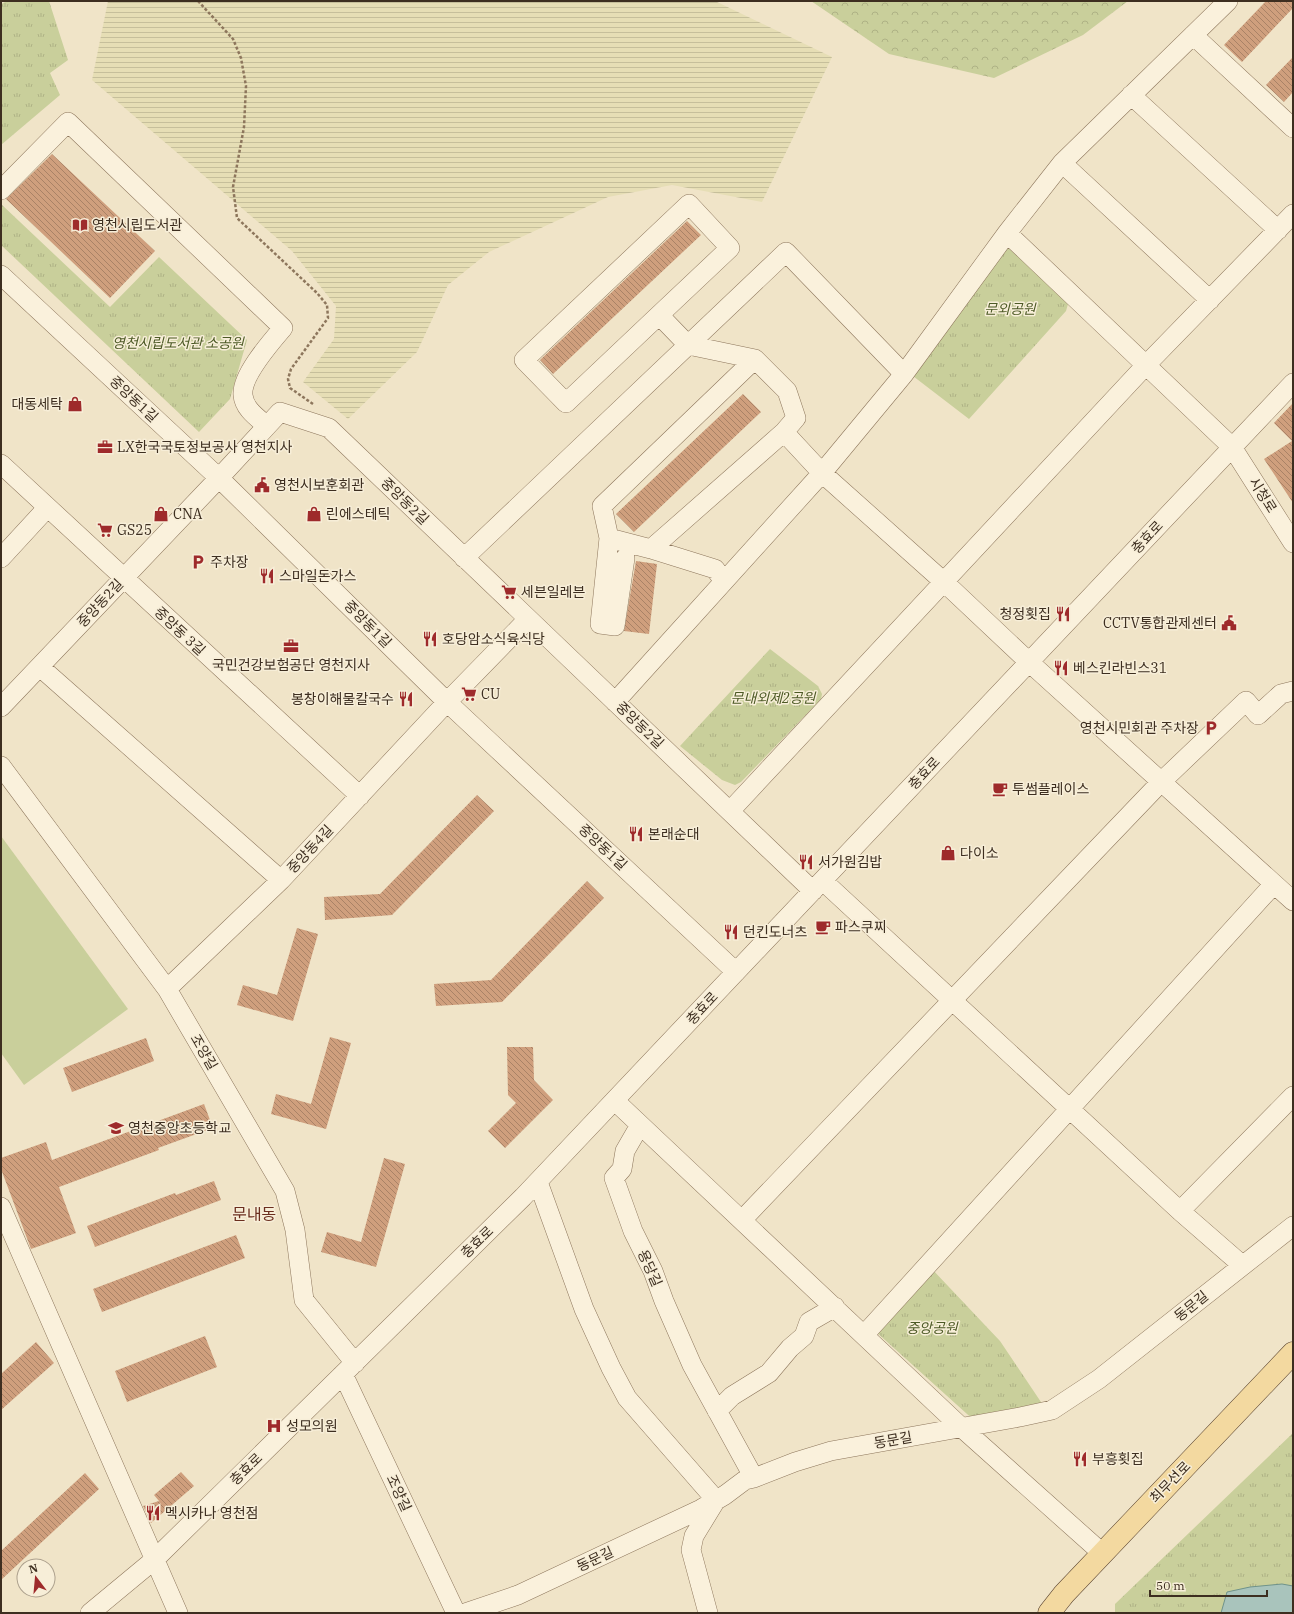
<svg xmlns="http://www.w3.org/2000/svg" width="1294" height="1614" font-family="'IBM Plex Serif','Noto Sans KR',serif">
  <defs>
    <pattern id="farmland-rules" width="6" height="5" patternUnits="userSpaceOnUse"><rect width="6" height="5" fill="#e6deb5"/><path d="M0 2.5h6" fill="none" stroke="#c6bf9b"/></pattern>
    <pattern id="forest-crowns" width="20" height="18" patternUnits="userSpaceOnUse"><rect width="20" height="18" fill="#c9cf9b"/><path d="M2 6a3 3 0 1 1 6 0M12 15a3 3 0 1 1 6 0" fill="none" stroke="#aeb285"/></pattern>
    <pattern id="park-tufts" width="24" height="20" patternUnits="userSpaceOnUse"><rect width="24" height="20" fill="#c9cf9b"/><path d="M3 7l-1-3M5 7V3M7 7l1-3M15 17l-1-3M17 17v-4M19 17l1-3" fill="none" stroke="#aeb285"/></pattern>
    <pattern id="building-back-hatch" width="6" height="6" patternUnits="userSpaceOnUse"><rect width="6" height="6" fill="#cf9f7d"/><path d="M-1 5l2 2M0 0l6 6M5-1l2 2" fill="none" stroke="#a98266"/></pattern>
  </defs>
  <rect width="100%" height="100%" fill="#f0e4c8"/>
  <!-- farmland -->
  <path fill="url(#farmland-rules)" d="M108,1H715L832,57L762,202L672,185L608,197L489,252L448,285L417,352L348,419L303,382L334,339L336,306L292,251L92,80Z"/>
  <!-- grass -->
  <path fill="#c9cf9b" d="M1,836L128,1009L24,1085L1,1053Z"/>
  <!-- forest -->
  <path fill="url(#forest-crowns)" d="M811,1H1128L1083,35L994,78L889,54Z"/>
  <!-- park -->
  <path fill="url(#park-tufts)" d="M7,1H49L68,60L50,73L60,95L1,145V4Z
    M1,204L110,307L159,257L247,340L230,399L199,432L1,245Z
    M1006,243L1062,297L1068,304L1066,311L969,419L909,373Z
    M770,649L818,686L822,694L821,699L741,782L735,785L722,780L680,746Z
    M931,1268L1000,1341L1045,1408L977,1423L875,1331Z
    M1293,1433V1613H1115V1604Z"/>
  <!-- water -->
  <path fill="#a9c4bc" stroke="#6f938a" d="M1282,1584L1293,1586V1613H1221L1227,1592L1250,1587Z"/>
  <!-- building -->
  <path fill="url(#building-back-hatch)" d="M1266,1H1293V8L1242,62L1224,45Z
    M1293,57V92L1284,102L1266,85Z
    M52,154L155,251L110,298L6,199Z
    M687,221L701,235L553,374L540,360Z
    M743,394L761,412L634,532L616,514Z
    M1293,403V503L1264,459L1292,441L1274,423Z
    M636,561L657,564L649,634L624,631Z
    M477,795L494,811L392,915L325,920L324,897L380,894Z
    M587,881L604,898L502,1002L436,1006L434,984L491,980Z
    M297,928L318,934L293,1021L237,1005L243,985L277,995Z
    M330,1037L351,1043L326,1129L271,1114L276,1094L311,1104Z
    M146,1038L154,1061L72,1092L63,1068Z
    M507,1047H533L534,1080L553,1100L505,1148L488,1131L516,1103L508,1095Z
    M204,1104L213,1128L158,1148L159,1150L59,1187L76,1233L31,1249L1,1169V1158L46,1142L52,1160Z
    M384,1158L405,1164L376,1267L321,1252L327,1232L361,1242Z
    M214,1181L221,1200L95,1247L87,1226L175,1193L176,1195Z
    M236,1235L245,1258L102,1312L93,1289Z
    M205,1336L217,1367L127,1402L115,1371Z
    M36,1342L54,1363L1,1410V1374Z
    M181,1472L194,1486L151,1523L143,1506L159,1501L154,1495Z
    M85,1473L99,1489L1,1580V1551Z"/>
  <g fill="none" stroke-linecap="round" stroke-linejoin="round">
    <!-- minor casing -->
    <g stroke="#8d765c" stroke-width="20">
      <path id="minor" d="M1228,1L1062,163L1007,233L904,374L822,473L944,582L1029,662L1293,901
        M1193,35L1293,128
        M1131,95L1278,230
        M1062,163L1210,300
        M1,190L68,122L283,328C271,342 241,376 243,395C244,409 258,418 267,426
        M1007,233L1232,447L1293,543
        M1,275L219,478L447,702L736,972
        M1,464L360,796
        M609,538L600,624L615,626L625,558
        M651,549L784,432
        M1,558L47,508
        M464,558L786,252L904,374
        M724,581L715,569L651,549L609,538L602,506L755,359
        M40,667L281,880
        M615,702L822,473L784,432L796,418L787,391L755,359L688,345L659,315L730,248L689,204L524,360L566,403L659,315
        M1,707L219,478L280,412L329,428L813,891
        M1,766L167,989L285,1191L295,1230L304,1300L355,1363
        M730,811L1146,365L1293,214
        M823,881L1180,1211L1242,1265
        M167,989L281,880L447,702L528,619
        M615,1101L962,1428L1102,1553
        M640,1125L625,1151L622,1169L614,1178L633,1231L653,1271L664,1301L692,1365L754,1478
        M538,1182L584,1309L611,1368L627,1398L716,1500L694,1536L691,1550L708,1613
        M1,1207L178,1613
        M1180,1211L1293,1096
        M742,1220L1161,782L1246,701L1258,715L1281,694L1293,691
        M864,1335L1274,884
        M343,1374L456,1613
        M717,1411L732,1396L769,1373L790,1348L804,1336L809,1322L835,1307
        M90,1613L154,1560L523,1197L1293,383
        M465,1613L518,1595L701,1509L725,1495L745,1480L754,1478L795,1462L831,1451L1020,1417L1052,1410L1099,1379L1293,1226"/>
    </g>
    <!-- major casing -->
    <g stroke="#5b4430" stroke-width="23">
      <path id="major" d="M1049,1613L1064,1594L1293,1353"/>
    </g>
    <!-- path -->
    <path stroke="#8d765c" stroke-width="2.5" stroke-dasharray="3 2" stroke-linecap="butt" d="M198,1L233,39L241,58L246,86L244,127L233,187L237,218L317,293L327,305L328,318L291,369L288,379L290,388L313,404"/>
    <!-- minor -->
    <use href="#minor" stroke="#faf1dc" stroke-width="19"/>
    <!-- major -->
    <use href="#major" stroke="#f3d9a0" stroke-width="22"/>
  </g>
  <!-- icons -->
  <defs>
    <g id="library-bare" transform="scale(1.2)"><path d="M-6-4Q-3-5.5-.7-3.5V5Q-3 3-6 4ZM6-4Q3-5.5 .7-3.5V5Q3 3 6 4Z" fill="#9e2a2b" stroke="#f7eed8" stroke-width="2.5" paint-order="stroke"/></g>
    <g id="shop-bare" transform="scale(1.2)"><path d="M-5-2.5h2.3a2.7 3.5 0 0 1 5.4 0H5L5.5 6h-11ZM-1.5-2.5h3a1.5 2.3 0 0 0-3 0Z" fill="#9e2a2b" stroke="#f7eed8" stroke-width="2.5" paint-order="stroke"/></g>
    <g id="office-bare" transform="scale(1.2)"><path d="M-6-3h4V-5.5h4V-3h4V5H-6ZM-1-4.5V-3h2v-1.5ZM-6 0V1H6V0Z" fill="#9e2a2b" stroke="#f7eed8" stroke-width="2.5" paint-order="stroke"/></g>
    <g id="civic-bare" transform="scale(1.2)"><path d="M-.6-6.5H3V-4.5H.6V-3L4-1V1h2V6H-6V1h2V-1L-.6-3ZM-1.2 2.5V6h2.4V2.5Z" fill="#9e2a2b" stroke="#f7eed8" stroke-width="2.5" paint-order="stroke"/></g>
    <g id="supermarket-bare" transform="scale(1.2)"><path d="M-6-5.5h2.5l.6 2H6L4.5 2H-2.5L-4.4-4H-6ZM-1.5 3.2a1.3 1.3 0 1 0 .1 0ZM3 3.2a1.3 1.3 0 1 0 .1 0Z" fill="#9e2a2b" stroke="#f7eed8" stroke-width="2.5" paint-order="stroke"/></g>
    <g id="parking-bare" transform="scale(1.2)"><path d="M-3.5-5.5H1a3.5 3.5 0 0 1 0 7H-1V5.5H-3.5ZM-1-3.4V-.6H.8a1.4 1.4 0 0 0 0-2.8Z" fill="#9e2a2b" stroke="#f7eed8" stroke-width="2.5" paint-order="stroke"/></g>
    <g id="restaurant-bare" transform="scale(1.2)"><path d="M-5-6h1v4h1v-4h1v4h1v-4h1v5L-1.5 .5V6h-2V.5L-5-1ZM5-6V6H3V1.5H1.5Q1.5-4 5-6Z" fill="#9e2a2b" stroke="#f7eed8" stroke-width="2.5" paint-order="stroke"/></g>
    <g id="cafe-bare" transform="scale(1.2)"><path d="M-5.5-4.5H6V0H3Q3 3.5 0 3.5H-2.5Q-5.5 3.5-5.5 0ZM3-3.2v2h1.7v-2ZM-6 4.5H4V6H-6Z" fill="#9e2a2b" stroke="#f7eed8" stroke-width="2.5" paint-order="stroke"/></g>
    <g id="school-bare" transform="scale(1.2)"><path d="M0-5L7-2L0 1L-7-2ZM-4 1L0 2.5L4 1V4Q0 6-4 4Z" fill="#9e2a2b" stroke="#f7eed8" stroke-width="2.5" paint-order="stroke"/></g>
    <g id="hospital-bare" transform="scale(1.2)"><path d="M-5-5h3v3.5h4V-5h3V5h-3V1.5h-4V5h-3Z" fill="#9e2a2b" stroke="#f7eed8" stroke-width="2.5" paint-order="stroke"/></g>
  </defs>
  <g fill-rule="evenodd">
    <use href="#library-bare" x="80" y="225"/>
    <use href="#shop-bare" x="75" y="404"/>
    <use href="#office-bare" x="105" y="447"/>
    <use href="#civic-bare" x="262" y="485"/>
    <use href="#shop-bare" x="161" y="514"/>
    <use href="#shop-bare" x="314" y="514"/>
    <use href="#supermarket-bare" x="105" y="530"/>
    <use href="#parking-bare" x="198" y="562"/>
    <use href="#restaurant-bare" x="267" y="576"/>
    <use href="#supermarket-bare" x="509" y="592"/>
    <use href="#restaurant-bare" x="1063" y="614"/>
    <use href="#civic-bare" x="1229" y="623"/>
    <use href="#restaurant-bare" x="430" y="639"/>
    <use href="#office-bare" x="291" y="646"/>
    <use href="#restaurant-bare" x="1061" y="668"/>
    <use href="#supermarket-bare" x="469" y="694"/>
    <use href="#restaurant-bare" x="406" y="699"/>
    <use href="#parking-bare" x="1211" y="728"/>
    <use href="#cafe-bare" x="1000" y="789"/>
    <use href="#restaurant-bare" x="636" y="834"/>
    <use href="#shop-bare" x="948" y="853"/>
    <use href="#restaurant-bare" x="806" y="862"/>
    <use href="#cafe-bare" x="823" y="927"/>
    <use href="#restaurant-bare" x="731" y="932"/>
    <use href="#school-bare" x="116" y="1128"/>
    <use href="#hospital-bare" x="274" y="1426"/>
    <use href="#restaurant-bare" x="1080" y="1459"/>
    <use href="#restaurant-bare" x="153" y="1513"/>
  </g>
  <g text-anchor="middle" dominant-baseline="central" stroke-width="3" stroke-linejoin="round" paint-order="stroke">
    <!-- poi labels -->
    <g font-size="14" fill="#3d2e20" stroke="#f7eed8" text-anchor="start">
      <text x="92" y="225">영천시립도서관</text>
      <text x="63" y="404" text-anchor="end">대동세탁</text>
      <text x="117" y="447">LX한국국토정보공사 영천지사</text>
      <text x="274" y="485">영천시보훈회관</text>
      <text x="173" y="514">CNA</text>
      <text x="326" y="514">린에스테틱</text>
      <text x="117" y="530">GS25</text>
      <text x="210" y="562">주차장</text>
      <text x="279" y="576">스마일돈가스</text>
      <text x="521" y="592">세븐일레븐</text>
      <text x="1051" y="614" text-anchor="end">청정횟집</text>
      <text x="1217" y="623" text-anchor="end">CCTV통합관제센터</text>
      <text x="442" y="639">호당암소식육식당</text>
      <text x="291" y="665" text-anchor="middle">국민건강보험공단 영천지사</text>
      <text x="1073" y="668">베스킨라빈스31</text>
      <text x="481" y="694">CU</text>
      <text x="394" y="699" text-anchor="end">봉창이해물칼국수</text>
      <text x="1199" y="728" text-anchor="end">영천시민회관 주차장</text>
      <text x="1012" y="789">투썸플레이스</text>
      <text x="648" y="834">본래순대</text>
      <text x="960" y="853">다이소</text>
      <text x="818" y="862">서가원김밥</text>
      <text x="835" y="927">파스쿠찌</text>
      <text x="743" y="932">던킨도너츠</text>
      <text x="128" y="1128">영천중앙초등학교</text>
      <text x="286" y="1426">성모의원</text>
      <text x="1092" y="1459">부흥횟집</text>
      <text x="165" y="1513">멕시카나 영천점</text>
    </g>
    <!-- park labels -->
    <g font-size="14" font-style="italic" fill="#4d5a26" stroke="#f7eed8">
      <text x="1010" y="309">문외공원</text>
      <text x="178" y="343">영천시립도서관 소공원</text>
      <text x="773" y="698">문내외제2공원</text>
      <text x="932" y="1328">중앙공원</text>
    </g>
    <!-- street labels -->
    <g font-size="14" fill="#3d2e20" stroke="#f7eed8">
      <text transform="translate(134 399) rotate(43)">중앙동1길</text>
      <text transform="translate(1263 495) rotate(58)">시청로</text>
      <text transform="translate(405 501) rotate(44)">중앙동2길</text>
      <text transform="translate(1147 537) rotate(-47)">충효로</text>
      <text transform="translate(100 603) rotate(-47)">중앙동2길</text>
      <text transform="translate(368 624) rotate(45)">중앙동1길</text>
      <text transform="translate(180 631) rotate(43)">중앙동 3길</text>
      <text transform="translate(640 725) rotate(44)">중앙동2길</text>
      <text transform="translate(924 773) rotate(-47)">충효로</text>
      <text transform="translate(603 847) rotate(43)">중앙동1길</text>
      <text transform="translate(310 849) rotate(-47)">중앙동4길</text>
      <text transform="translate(702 1008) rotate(-47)">충효로</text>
      <text transform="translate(204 1052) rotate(60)">조양길</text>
      <text transform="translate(477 1242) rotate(-44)">충효로</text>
      <text transform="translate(650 1268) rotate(66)">용당길</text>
      <text transform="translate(1191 1306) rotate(-39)">동문길</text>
      <text transform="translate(893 1440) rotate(-10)">동문길</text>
      <text transform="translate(246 1469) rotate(-44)">충효로</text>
      <text transform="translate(1170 1482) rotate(-46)">최무선로</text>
      <text transform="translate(399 1493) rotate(65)">조양길</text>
      <text transform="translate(595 1559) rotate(-25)">동문길</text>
    </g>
    <!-- quarter labels -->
    <g font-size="16" fill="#6b2e1e" stroke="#f7eed8">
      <text x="254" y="1214">문내동</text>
    </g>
  </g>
  <!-- border -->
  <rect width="1294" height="1614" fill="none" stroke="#3d2e20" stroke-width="4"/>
  <!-- north arrow -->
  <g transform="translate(36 1578) rotate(344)"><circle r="19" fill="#f7eed8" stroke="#ada18e"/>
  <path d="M0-3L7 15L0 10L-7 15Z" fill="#9e2a2b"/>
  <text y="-6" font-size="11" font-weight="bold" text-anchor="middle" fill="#3d2e20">N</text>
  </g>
  <!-- scale -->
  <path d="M1150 1590v6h117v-6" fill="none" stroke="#3d2e20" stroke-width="2"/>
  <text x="1156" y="1590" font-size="12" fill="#3d2e20" stroke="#f7eed8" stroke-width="3" paint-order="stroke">50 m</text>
</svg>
